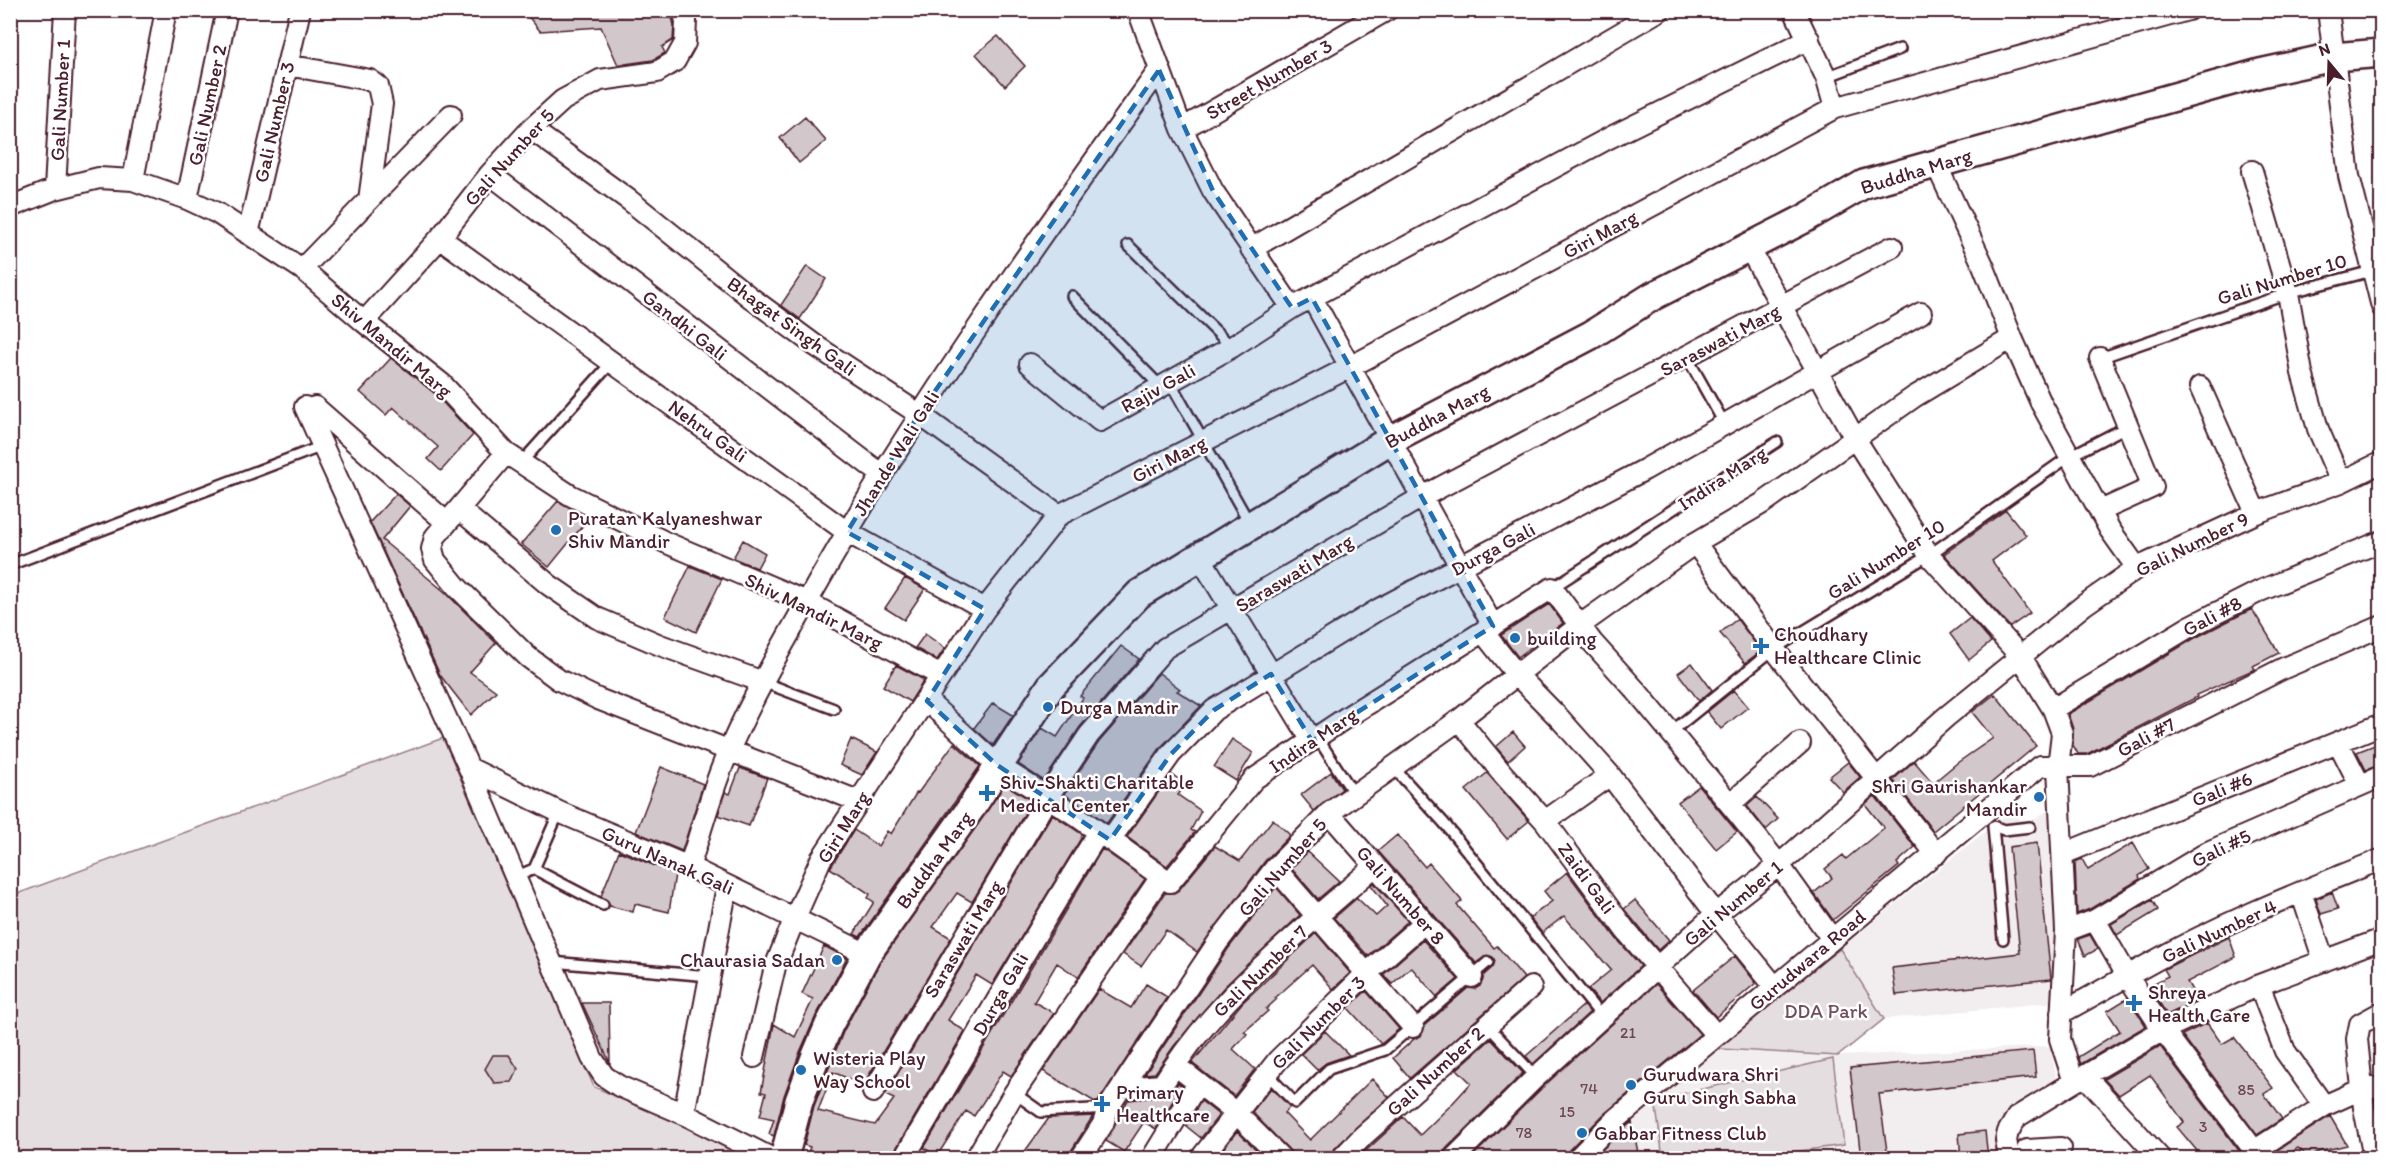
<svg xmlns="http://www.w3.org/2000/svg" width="2392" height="1169" font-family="Itim,sans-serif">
  <rect width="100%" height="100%" fill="#fff"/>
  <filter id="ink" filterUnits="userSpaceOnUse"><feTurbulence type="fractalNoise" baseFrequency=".0167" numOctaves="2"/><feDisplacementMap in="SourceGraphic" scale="12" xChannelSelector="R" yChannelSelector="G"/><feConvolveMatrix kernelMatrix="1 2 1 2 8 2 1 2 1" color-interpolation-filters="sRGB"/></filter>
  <g filter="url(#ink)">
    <!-- built -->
    <path fill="#f2eeef" d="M2052,808L2059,950L2056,1002L1884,1019L1840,949L2013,809L2024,825Z
      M2051,1046L2057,1083L2068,1101L2021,1125L2016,1139L2018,1158H1596L1705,1048L1838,1056Z"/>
    <!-- green -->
    <path fill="#e5dee0" stroke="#987e86" stroke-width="1.5" d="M443,738L594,1087L760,1158H11V896Z
      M1840,949L1884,1019L1838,1056L1705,1048Z
      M1833,1059L1844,1145L1747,1158H1663L1655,1100Z"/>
    <!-- building -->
    <path fill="#d2c7cb" stroke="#4a1f2b" stroke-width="1.5" d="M523,10H670L674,25L673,40L662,47L665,53L653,60L618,65L601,27L540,31Z
      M998,36L1025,66L1005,86L976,54Z
      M805,117L826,141L799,163L780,138Z
      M807,266L826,279L800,319L781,305Z
      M391,358L434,393L473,435L441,471L428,459L438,447L393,407L386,415L360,392Z
      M396,494L410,506L382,540L445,592L496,643L470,672L496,691L471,715L440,675L370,522Z
      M558,501L589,518L549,567L521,544Z
      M2006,510L2026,535L1992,561L2030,613L2010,627L1944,554Z
      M743,540L765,553L757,568L733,558Z
      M690,566L722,579L696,632L665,617Z
      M905,578L925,589L904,620L885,608Z
      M1549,604L1563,623L1518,657L1501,635Z
      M2252,609L2279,653L2253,666L2255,669L2196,695L2197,697L2087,754H2078L2073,745V729L2068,714L2195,638Z
      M1970,618L1991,642L1969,660L1950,634Z
      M1737,619L1761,651L1745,663L1720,633Z
      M925,634L945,648L937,660L915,648Z
      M1121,646L1139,659L1080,727L1044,781L1018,764L1042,728L1057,737L1083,698L1080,696Z
      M1692,663L1712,690L1699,701L1678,673Z
      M896,665L924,680L910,702L883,686Z
      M1159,673L1180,689L1177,691L1201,706L1161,747L1107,823L1064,794L1099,742Z
      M1734,690L1748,707L1721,729L1707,712Z
      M1995,694L2036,746L1933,831L1893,780L1914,761L1933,783L1957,763L1993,738L1972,712Z
      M993,703L1013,715L993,745L974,728Z
      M1513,732L1525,746L1508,761L1496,747Z
      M851,739L877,752L862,775L840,765Z
      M1232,739L1253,753L1236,781L1214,767Z
      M2382,742V764L2366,770L2357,752Z
      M954,743L980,766L860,937L854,934L874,902L868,898L870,894L830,868L832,865L854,830L878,846L887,831L891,834L917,792L918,793Z
      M1848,762L1860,777L1843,792L1829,777Z
      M661,767L703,784L682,851L636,832Z
      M740,768L767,778L749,826L718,815L725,792L730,794Z
      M1331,772L1342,789L1314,811L1301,795Z
      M1487,773L1529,821L1507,839L1466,790Z
      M1171,774L1186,784L1178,795L1201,811L1191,830L1195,832L1167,866L1127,837Z
      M1005,784L1032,801L972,902L957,893L933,927L951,938L863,1085L833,1072L818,1111L875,1125L894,1099L885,1095L1052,814L1083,835L992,985L976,975L948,1020L965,1031L894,1152L892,1158H806L810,1147L804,1145L814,1106L843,1032L880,962Z
      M1699,786L1737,832L1716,849L1678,802Z
      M1875,796L1915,847L1897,863L1899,866L1833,920L1814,893L1832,878L1825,869L1843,855L1846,859L1884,828L1865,804Z
      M1757,797L1778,819L1766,830L1747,806Z
      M1273,819L1290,835L1265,861L1197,952L1166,930L1141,966L1123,954L1165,893H1174L1179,890L1215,846L1240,861Z
      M1397,835L1425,867L1429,863L1462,901L1457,905L1494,948L1497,946L1524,978L1410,1078L1393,1058L1414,1039L1421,1036L1425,1025L1468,988L1475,989L1480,986L1484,975L1493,967L1495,961L1493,957L1487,955L1476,963L1378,851Z
      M2037,843L2051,979L1896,995L1892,968L2020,953L2009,847Z
      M2133,843L2149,869L2139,876L2140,879L2090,909L2077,914L2075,862L2082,859L2088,870Z
      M1102,849L1145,879L1078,977L1057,963L1034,1002L1054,1013L1011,1076L1003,1071L974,1116L966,1111L937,1156L924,1148Z
      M619,851L675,874L669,912L635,904L633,912L610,906L608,901L601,896Z
      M1308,852L1339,881L1318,899L1291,868Z
      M1567,872L1616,938L1641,966L1600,1003L1588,989L1611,970L1564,916L1542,933L1530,918L1552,901L1544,891Z
      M1374,883L1408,921L1368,956L1334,918L1357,898L1376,916L1387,906L1371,885Z
      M1276,887L1300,915L1224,987L1174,1046L1155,1073L1145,1074L1228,949Z
      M2332,892L2338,909L2321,914L2316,899Z
      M1635,900L1669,940L1658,950L1624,909Z
      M2152,900L2158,910L2117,935L2111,924Z
      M1316,933L1350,973L1333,989L1312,965L1275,998L1277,999L1266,1009L1268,1011L1244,1032L1247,1034L1233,1049L1255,1069L1234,1096L1192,1063L1242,1003Z
      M2090,935L2098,949L2085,956L2078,939Z
      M2229,937L2236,957L2187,982L2198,1000L2167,1015L2149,986L2168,976L2164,969Z
      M1423,940L1458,979L1437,997L1411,967L1392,984L1383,975Z
      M824,946L847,958L815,1018L800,1052L784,1096L774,1136L769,1134L774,1119L760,1116L766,1093L761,1092L774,1024L795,1037L813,999L802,994Z
      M1735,956L1756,983L1716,1017L1693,990Z
      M1146,984L1167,997L1098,1102H1095L1043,1071L1099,989L1131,1008Z
      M1656,984L1700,1034L1604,1114L1569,1150L1566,1158H1471L1544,1086Z
      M1366,991L1399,1029L1381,1044L1348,1008Z
      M2128,998L2146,1026L2081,1064L2078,1057L2120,1031L2107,1011Z
      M582,1003H609L610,1064L609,1061Z
      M1584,1005L1590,1012L1533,1064L1526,1056Z
      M2207,1023L2222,1044L2234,1037L2273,1088L2264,1094L2282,1119L2257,1135L2182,1035Z
      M1325,1031L1349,1055L1326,1063L1317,1070L1301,1054Z
      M1491,1039L1523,1073L1446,1149L1442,1158H1358L1403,1117L1420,1135L1450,1106L1471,1083L1457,1069Z
      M2160,1046L2243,1156L2245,1158H2203L2177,1127L2184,1122L2150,1075L2119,1095L2104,1079Z
      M2033,1051L2036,1077L1879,1094L1888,1158H1861L1850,1068Z
      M493,1055H509L518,1069L511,1082L494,1083L485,1069Z
      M1372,1079L1389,1097L1333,1150L1330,1158H1293L1289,1150L1252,1112L1271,1088L1290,1107L1284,1113L1310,1140Z
      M1178,1083L1182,1086L1156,1129L1144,1122L1124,1152L1106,1141L1128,1100L1168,1096Z
      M1201,1101L1219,1115L1201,1138L1186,1126Z
      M1093,1116L1071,1151L1069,1158H1020L1049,1118Z
      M2330,1116L2347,1145L2318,1152L2309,1158L2298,1148L2283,1158H2272L2271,1154Z
      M1632,1122L1639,1158H1594L1621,1131Z
      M1237,1131L1265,1158H1216Z
      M1985,1131L1988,1158H1961L1959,1134Z"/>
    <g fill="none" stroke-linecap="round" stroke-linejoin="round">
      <!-- lane casing -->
      <g stroke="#4a1f2b" stroke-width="14">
        <path id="lane" d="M1826,77L1900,49
          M1128,245L1232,347
          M1072,296L1160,386
          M1687,357L1724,423
          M2100,358L2288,293L2372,271
          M1170,382L1250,524
          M521,463L612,362
          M10,565L312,450
          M1552,588L1777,442
          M763,682L834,709
          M1671,732L1774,649L1929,555L2070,456L2128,426
          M1317,737L1354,794
          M1392,766L1444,823L1602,1017
          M534,869L603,905
          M515,877L534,869L559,812
          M2003,939L1993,826L2004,830L2030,827
          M552,962L709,976
          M1487,1025L1536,1077
          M1267,1074L1295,1103L1329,1069L1385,1050L1488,962
          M1014,1093L1041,1112L1108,1108"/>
      </g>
      <!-- street casing -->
      <g stroke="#4a1f2b" stroke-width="24">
        <path id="street" d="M1138,10L1182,129L1213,191L1292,308L1609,138L1809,39
          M1794,10L1826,77L1835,108
          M2328,10L2349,176L2382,307
          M287,65L370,80L378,86L382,104L369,200
          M531,129L629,200L751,298L816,346L919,414L1059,515
          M1182,129L1387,10
          M1936,164L1983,265L2012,338L2041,403L2110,530L2137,568
          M2252,171L2288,293L2302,373L2318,429L2341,482
          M490,174L881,474
          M133,180L166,10
          M55,189L65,10
          M187,199L227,10
          M10,207L55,189L99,178L133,180L187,199L217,213L302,269L364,322L442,384L506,453L570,495L667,543L807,602L941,676
          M248,234L300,10
          M440,238L847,532L985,609
          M1748,246L1854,437L1929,555L2021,657L2053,709L2062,733L2058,767L2066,931L2060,1039L2074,1082
          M1251,249L1660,10
          M302,269L451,115
          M1312,298L1493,626
          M364,322L440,238L490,174L531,129L563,100L600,80L657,72L675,61L685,43L686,21L683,10
          M2100,358L2153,487L2100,511
          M1030,364L1100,421L1232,347L1292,308
          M2200,387L2256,513
          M305,407L469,768L592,1058L604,1076L619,1086L684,1114L771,1158
          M315,407L447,523
          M506,453L435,537L432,549L435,560L457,587L528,657L559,680L598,699L858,801
          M459,509L549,585L597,618L660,645L763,682
          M1695,543L1774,649L1936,854
          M1200,557L1312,741
          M1483,632L1517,675L1561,720L1610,775L1716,914L1775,987
          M927,701L997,765L1074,814L1162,877
          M2053,709L2189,627L2260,591L2382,541
          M1459,720L1503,774L1545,821L1626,931L1716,1035
          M2338,742L2360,785
          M469,768L559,812L689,867L867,954
          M1730,804L1800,743
          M1329,813L1472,977
          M1545,821L1610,775
          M1110,840L1171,754L1214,710L1379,609L1644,470L1921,313
          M2063,854L2382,724
          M689,867C702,829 713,784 730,748C756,690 789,634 820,579C921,402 1040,236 1159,70
          M1275,868L1413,1027
          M2301,892L2324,961
          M2095,920L2128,977L2163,1030L2260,1158
          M2066,931L2095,920L2208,852L2382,776
          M2259,985L2285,1051L2324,1106
          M2061,1013C2091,997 2120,980 2149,964C2223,922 2303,891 2382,859
          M754,1057L775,967L794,920L821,859L985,609L1059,515L1350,367L1835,108L2188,10
          M1175,1065L1236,1113L1281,1158
          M2085,1076L2160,1158
          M1121,1088L1162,1085C1216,997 1299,933 1375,866
          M873,1092L1051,792L1089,735L1165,648L1422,497L1892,247
          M684,1114L727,886
          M2027,1150L2061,1148
          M2254,1151L2324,1106L2364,1088H2382
          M904,1158C969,1050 1031,939 1099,832
          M976,1158L1014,1093L1158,881L1162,877L1170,882L1254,779L1347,717L1552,588L1592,642L1638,693L1739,815L1779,865L1832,939
          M1081,1158L1103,1124L1108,1108L1117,1094L1218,942L1275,868L1329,813L1459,720L1579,626L1695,543L1763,503L1914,397L2012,338
          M1152,1158L1198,1083
          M1201,1158L1278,1060L1367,973L1424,923
          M1342,1158L1363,1136L1531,987
          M1454,1158L1536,1077L1716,914L1779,865L1946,717L2084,605L2137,568L2256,513L2341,482L2382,462
          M1578,1158L1613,1122L2040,766H2090L2284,668L2382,626
          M2009,1158L2006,1140L2008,1132L2017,1117L2074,1082L2163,1030L2259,985L2382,939
          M2374,1158L2364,1108L2357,1039L2360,1024L2382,1012"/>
      </g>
      <!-- secondary casing -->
      <g stroke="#4a1f2b" stroke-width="32">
        <path id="secondary" d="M784,1158L799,1101L815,1058L829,1025L867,954L971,808L1051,686L1139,594L1390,440L1591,335L1653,296L1804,219L1864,184L2260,73L2333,57L2382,53"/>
      </g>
      <!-- lane -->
      <use href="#lane" stroke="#fff" stroke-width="9"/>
      <!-- street -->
      <use href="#street" stroke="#fff" stroke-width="20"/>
      <!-- secondary -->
      <use href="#secondary" stroke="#fff" stroke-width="27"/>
    </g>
  </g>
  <!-- marked area -->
  <path fill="#1f6fb2" fill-opacity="0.2" stroke="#1f6fb2" stroke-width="4.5" stroke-dasharray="12 8" stroke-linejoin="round" d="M1159,70L1213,191L1292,308L1312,298L1493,626L1312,741L1271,674L1214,710L1171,754L1110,840L997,765L927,701L985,609L847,532L919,414Z"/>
  <!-- markers -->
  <g fill="#1f6fb2" stroke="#fff" stroke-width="2">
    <circle cx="556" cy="530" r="6"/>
    <circle cx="1515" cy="638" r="6"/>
    <path d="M1758 637h6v6h6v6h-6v6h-6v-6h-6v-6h6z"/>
    <circle cx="1048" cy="707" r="6"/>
    <path d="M984 784h6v6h6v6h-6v6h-6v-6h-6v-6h6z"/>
    <circle cx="2039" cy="797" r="6"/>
    <circle cx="837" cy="960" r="6"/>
    <path d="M2131 994h6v6h6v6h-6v6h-6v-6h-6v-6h6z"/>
    <circle cx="801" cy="1070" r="6"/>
    <circle cx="1631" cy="1085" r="6"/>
    <path d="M1099 1095h6v6h6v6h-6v6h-6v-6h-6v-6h6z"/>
    <circle cx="1582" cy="1133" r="6"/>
  </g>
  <g text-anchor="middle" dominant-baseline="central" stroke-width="5" stroke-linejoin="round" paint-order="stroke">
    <!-- number labels -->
    <g font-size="16" fill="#6c4953">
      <text x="1628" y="1032">21</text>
      <text x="1589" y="1088">74</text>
      <text x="2246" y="1089">85</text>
      <text x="1567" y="1111">15</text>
      <text x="2203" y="1126">3</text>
      <text x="1524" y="1132">78</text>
    </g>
    <!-- street labels -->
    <g font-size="20" fill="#4a1f2b" stroke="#fff">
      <text transform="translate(1269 79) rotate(-30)">Street Number 3</text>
      <text transform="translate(60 100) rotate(-87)">Gali Number 1</text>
      <text transform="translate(207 105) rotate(-78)">Gali Number 2</text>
      <text transform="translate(274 122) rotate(-77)">Gali Number 3</text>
      <text transform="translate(509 157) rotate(-48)">Gali Number 5</text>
      <text transform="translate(1916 171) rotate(-17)">Buddha Marg</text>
      <text transform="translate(1600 234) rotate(-28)">Giri Marg</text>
      <text transform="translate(2282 279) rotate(-17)">Gali Number 10</text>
      <text transform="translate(685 325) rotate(38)">Gandhi Gali</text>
      <text transform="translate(792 326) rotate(36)">Bhagat Singh Gali</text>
      <text transform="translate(1720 340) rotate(-28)">Saraswati Marg</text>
      <text transform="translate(392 345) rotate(40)">Shiv Mandir Marg</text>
      <text transform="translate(1158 388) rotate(-29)">Rajiv Gali</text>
      <text transform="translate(1437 416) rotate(-28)">Buddha Marg</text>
      <text transform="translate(708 431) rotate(36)">Nehru Gali</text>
      <text transform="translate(896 453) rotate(-58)">Jhande Wali Gali</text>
      <text transform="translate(1169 459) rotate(-27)">Giri Marg</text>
      <text transform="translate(1722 478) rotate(-33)">Indira Marg</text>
      <text transform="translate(2192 544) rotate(-26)">Gali Number 9</text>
      <text transform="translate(1493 549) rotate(-28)">Durga Gali</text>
      <text transform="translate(1886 559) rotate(-32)">Gali Number 10</text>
      <text transform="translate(1294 573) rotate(-31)">Saraswati Marg</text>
      <text transform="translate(814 611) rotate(26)">Shiv Mandir Marg</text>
      <text transform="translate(2212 616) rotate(-28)">Gali #8</text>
      <text transform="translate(2146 737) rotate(-28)">Gali #7</text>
      <text transform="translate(1313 740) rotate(-34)">Indira Marg</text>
      <text transform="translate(2222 789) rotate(-22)">Gali #6</text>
      <text transform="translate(843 827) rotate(-58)">Giri Marg</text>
      <text transform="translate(2221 848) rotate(-26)">Gali #5</text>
      <text transform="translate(668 860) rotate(24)">Guru Nanak Gali</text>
      <text transform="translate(934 860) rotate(-54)">Buddha Marg</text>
      <text transform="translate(1282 867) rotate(-49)">Gali Number 5</text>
      <text transform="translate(1587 878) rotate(54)">Zaidi Gali</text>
      <text transform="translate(1401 895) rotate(49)">Gali Number 8</text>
      <text transform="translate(1733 903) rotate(-40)">Gali Number 1</text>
      <text transform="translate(2219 931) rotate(-25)">Gali Number 4</text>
      <text transform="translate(963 939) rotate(-59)">Saraswati Marg</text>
      <text transform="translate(1807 960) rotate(-40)">Gurudwara Road</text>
      <text transform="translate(1260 971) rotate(-44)">Gali Number 7</text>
      <text transform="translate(1000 994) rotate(-60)">Durga Gali</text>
      <text transform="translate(1318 1022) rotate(-45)">Gali Number 3</text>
      <text transform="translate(1435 1071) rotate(-42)">Gali Number 2</text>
    </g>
    <!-- poi labels -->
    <g font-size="20" fill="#4a1f2b" stroke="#fff" text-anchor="start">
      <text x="568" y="518">Puratan Kalyaneshwar<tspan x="568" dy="23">Shiv Mandir</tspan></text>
      <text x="1774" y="634">Choudhary<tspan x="1774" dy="23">Healthcare Clinic</tspan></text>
      <text x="1527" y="638">building</text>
      <text x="1060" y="707">Durga Mandir</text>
      <text x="1000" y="782">Shiv-Shakti Charitable<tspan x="1000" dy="23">Medical Center</tspan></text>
      <text x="2027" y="786" text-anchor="end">Shri Gaurishankar<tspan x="2027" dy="23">Mandir</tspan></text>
      <text x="825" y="960" text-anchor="end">Chaurasia Sadan</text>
      <text x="2148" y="992">Shreya<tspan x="2148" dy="23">Health Care</tspan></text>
      <text x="813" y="1058">Wisteria Play<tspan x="813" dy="23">Way School</tspan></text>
      <text x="1643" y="1074">Gurudwara Shri<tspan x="1643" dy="23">Guru Singh Sabha</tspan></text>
      <text x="1116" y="1092">Primary<tspan x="1116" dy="23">Healthcare</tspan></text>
      <text x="1594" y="1133">Gabbar Fitness Club</text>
    </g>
    <!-- park labels -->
    <g font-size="20" fill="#714f58" stroke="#fff">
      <text x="1826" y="1011">DDA Park</text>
    </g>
  </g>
  <!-- margin -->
  <rect width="2392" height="1169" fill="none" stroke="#fff" stroke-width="36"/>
  <rect x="18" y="18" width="2356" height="1133" fill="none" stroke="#4a1f2b" stroke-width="2" filter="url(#ink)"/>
  <!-- north arrow -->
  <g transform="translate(2329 63) rotate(341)" stroke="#ffffff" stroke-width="4.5" paint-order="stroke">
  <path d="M0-4.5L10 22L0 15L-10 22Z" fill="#4a1f2b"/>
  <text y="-9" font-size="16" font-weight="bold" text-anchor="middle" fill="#4a1f2b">N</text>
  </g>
</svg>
